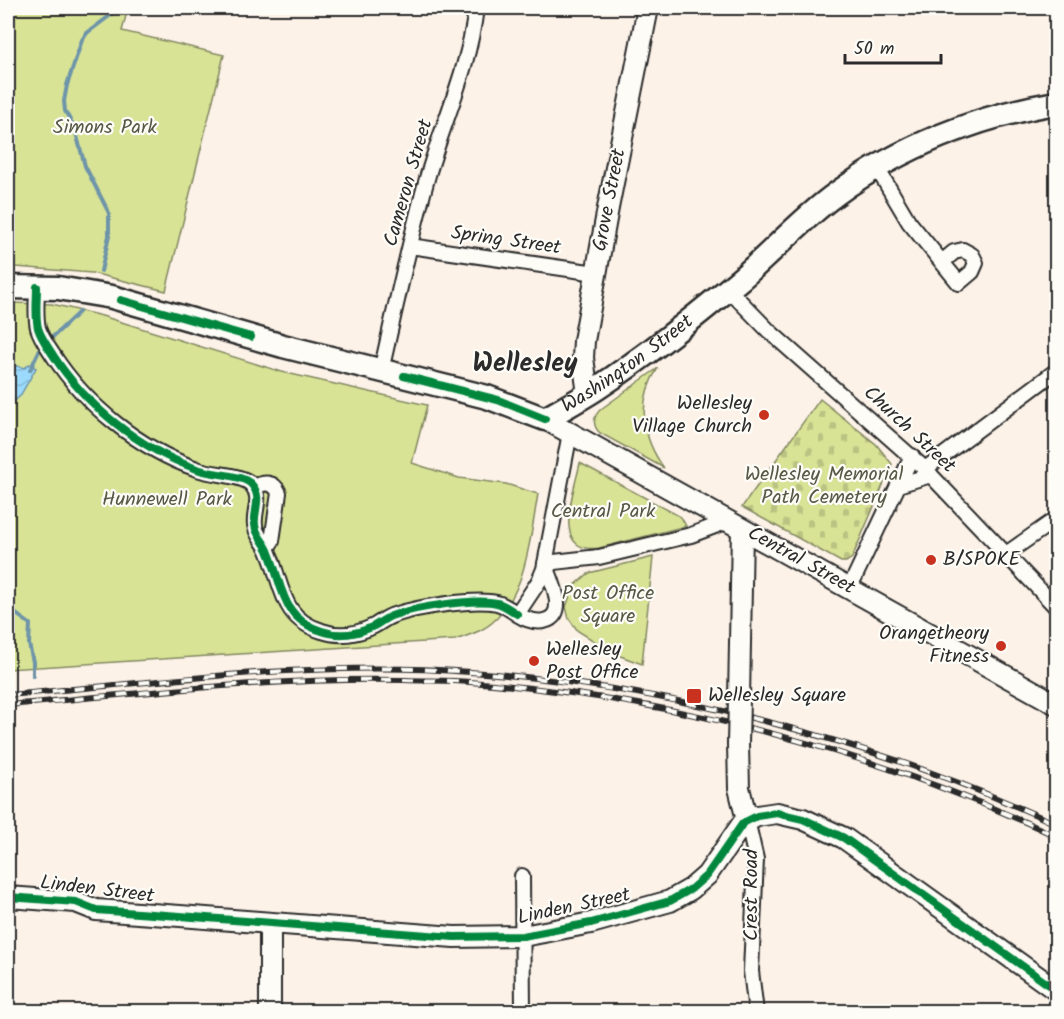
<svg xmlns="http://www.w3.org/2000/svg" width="1064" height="1019" font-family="Kalam,sans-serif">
  <defs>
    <pattern id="cemetery-stones" width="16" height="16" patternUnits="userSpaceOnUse" patternTransform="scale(1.5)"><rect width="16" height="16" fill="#d8e396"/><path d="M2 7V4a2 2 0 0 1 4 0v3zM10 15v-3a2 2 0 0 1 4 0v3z" fill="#bac381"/></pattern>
    <pattern id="water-waves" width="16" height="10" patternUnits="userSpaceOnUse" patternTransform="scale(1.5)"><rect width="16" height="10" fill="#9bdafd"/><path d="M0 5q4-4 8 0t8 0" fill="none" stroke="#86bbd9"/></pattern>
  </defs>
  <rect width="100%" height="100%" fill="#fcf2e8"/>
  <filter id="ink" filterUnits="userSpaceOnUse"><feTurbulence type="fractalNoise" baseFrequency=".0167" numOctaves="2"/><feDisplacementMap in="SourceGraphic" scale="12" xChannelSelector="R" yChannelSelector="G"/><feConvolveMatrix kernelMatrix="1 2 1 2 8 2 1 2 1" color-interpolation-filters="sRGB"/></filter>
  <g filter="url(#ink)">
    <!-- cemetery -->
    <path fill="url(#cemetery-stones)" stroke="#828760" stroke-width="1.5" d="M820,399L876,444L892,464L852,558L846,562H841L742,507Z"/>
    <!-- green -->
    <path fill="#d8e396" stroke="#828760" stroke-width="1.5" d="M15,8H128L122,31L224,55L166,291L92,273L16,267L8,263V56Z
      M8,303L52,304L102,316L282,372L427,405L412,463L459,478L506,484L538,494C530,538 526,606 481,630C473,634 464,637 455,640L8,669Z
      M658,368C636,401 642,438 664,468L600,433C592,426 593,416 601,409Z
      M580,463L681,517L686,526L599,548C549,555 575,489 580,463Z
      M653,557L642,664L615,654L578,631L569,619L566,607L573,587L589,573Z"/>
    <!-- water -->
    <path fill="url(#water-waves)" stroke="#6e94a9" stroke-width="1.5" d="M8,364L25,368L29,364L36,368L20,396L8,407Z"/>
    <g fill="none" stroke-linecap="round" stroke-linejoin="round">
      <!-- stream -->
      <path stroke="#6e94a9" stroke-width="4" d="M101,271L109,236V213L85,166L75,129L65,111L64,101L67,85L82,40L87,33L120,8
        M30,370L40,349L79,312
        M8,608L30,624L29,644L33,662V676"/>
      <!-- street casing -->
      <g stroke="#2b2b2b" stroke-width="18">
        <path id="street" d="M877,168L909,222L959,283L972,272L976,263L972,255L963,250L954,252L942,262
          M410,246L596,273
          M37,287C37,300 35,315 38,328C41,338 48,347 53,355C86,406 140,449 197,469C212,475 243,474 252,485C263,498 253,511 255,525C256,536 266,543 269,553C283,586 281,619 322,631C339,637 358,634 374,626C381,622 387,617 394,615C418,607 474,598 497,603C505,605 511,610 517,614
          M728,289L769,331L925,469L1056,607
          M381,371C396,305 410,239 428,175C445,117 469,68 476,8
          M925,469L1056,371
          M898,485L931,475
          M254,487C264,482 274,481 279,493L272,541L267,548
          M1006,554L1056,519
          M545,563C550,578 570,615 544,621C535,623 525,619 517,614L539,581L544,569L570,433
          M545,563L599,557L691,535L728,521
          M850,587L912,456
          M747,820L756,859L751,971L756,1012
          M522,876L523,1012"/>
      </g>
      <!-- secondary casing -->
      <g stroke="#2b2b2b" stroke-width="24">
        <path id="secondary" d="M588,394L583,358L584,341L608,208L648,8
          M545,419L1056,704
          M739,699L742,529
          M738,744L739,788L747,820
          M8,897L76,902L96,910L180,916L454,937L523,936L591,923L670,901L691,889L707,875L743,823L757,816L777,813L803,819L844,838L1056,990
          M270,1012V923"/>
      </g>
      <!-- primary casing -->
      <g stroke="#2b2b2b" stroke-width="27">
        <g id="primary">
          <path id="s1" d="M8,287L58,288L112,297L283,346L487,397L545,419C562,409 579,400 596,389C645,357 692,319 737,282C771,254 800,220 836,194C900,147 978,116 1056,103"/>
        </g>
      </g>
      <!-- street -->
      <use href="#street" stroke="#fdfcf7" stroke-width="14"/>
      <!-- secondary -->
      <use href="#secondary" stroke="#fdfcf7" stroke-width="20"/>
      <!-- primary -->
      <use href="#primary" stroke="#fdfcf7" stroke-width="22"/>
      <!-- rail casing -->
      <g stroke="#2b2b2b" stroke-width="6">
        <path id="rail" d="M8,695C161,682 316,660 470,672C667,686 878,742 1056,824
          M8,705C140,694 272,677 405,680C427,681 449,680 470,682C671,698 874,751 1056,836"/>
      </g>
      <!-- rail -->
      <use href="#rail" stroke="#fdfcf7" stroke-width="4" stroke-dasharray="11" stroke-linecap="butt"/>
      <!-- secondary-bridge casing -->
      <g stroke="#2b2b2b" stroke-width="24" stroke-linecap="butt">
        <path id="secondary-bridge" d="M738,744L739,699"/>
      </g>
      <!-- secondary-bridge -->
      <use href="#secondary-bridge" stroke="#fdfcf7" stroke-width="20"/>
      <!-- cycleway casing -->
      <g stroke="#fdfcf7" stroke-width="11">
        <path id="cycleway" d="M37,287C37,300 35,315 38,328C41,338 48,347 53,355C86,406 140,449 197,469C212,475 243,474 252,485C263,498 253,511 255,525C256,536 266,543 269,553C283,586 281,619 322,631C339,637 358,634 374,626C381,622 387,617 394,615C418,607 474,598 497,603C505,605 511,610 517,614
          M121,300L251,337
          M404,376L498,400L545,419
          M8,897L76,902L96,910L180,916L454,937L523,936L591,923L670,901L691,889L707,875L743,823L757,816L777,813L803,819L844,838L1056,990"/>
      </g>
      <!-- cycleway -->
      <use href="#cycleway" stroke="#00873e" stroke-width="8"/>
    </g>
  </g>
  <!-- markers -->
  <g fill="#c8321e" stroke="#fdfcf7" stroke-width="2">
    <circle cx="764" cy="415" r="6"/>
    <circle cx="931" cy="560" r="6"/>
    <circle cx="1001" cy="646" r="6"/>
    <circle cx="534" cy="661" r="6"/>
    <rect x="686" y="688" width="16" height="16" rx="3"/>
  </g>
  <g text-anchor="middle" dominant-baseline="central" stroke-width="4.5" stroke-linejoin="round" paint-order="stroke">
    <!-- park labels -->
    <g font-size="20" fill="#565946" stroke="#fdfcf7">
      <text x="105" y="128">Simons Park</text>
      <text x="824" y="475">Wellesley Memorial<tspan x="824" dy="23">Path Cemetery</tspan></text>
      <text x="167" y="500">Hunnewell Park</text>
      <text x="603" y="512">Central Park</text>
      <text x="608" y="594">Post Office<tspan x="608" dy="23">Square</tspan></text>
    </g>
    <!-- street labels -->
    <g font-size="20" fill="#2b2b2b" stroke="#fdfcf7">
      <text transform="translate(409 183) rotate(-74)">Cameron Street</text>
      <text transform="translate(610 200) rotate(-79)">Grove Street</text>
      <text transform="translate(506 241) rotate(8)">Spring Street</text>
      <text stroke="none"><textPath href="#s1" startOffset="654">Washington Street</textPath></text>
      <text transform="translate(909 430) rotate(43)">Church Street</text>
      <text transform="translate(801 561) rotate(29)">Central Street</text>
      <text transform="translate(97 890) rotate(7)">Linden Street</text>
      <text transform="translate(752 895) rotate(-90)">Crest Road</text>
      <text transform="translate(574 907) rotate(-12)">Linden Street</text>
    </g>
    <!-- poi labels -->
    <g font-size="20" fill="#2b2b2b" stroke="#fdfcf7" text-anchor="start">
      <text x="752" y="404" text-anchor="end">Wellesley<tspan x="752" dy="23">Village Church</tspan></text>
      <text x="943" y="560">B/SPOKE</text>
      <text x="989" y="634" text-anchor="end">Orangetheory<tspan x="989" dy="23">Fitness</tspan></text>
      <text x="546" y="650">Wellesley<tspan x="546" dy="23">Post Office</tspan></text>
      <text x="708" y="696">Wellesley Square</text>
    </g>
    <!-- district labels -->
    <g font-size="26" font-weight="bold" fill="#2b2b2b" stroke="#fdfcf7">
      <text x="525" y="364">Wellesley</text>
    </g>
  </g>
  <!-- margin -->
  <rect width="1064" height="1019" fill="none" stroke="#fdfcf7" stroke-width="30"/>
  <rect x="15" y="15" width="1034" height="989" fill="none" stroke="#2b2b2b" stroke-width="2" filter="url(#ink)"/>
  <!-- scale -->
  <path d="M845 54v9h96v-9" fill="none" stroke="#2b2b2b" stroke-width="3"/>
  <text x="854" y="54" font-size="18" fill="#2b2b2b" stroke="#fdfcf7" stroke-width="4.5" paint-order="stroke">50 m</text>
</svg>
